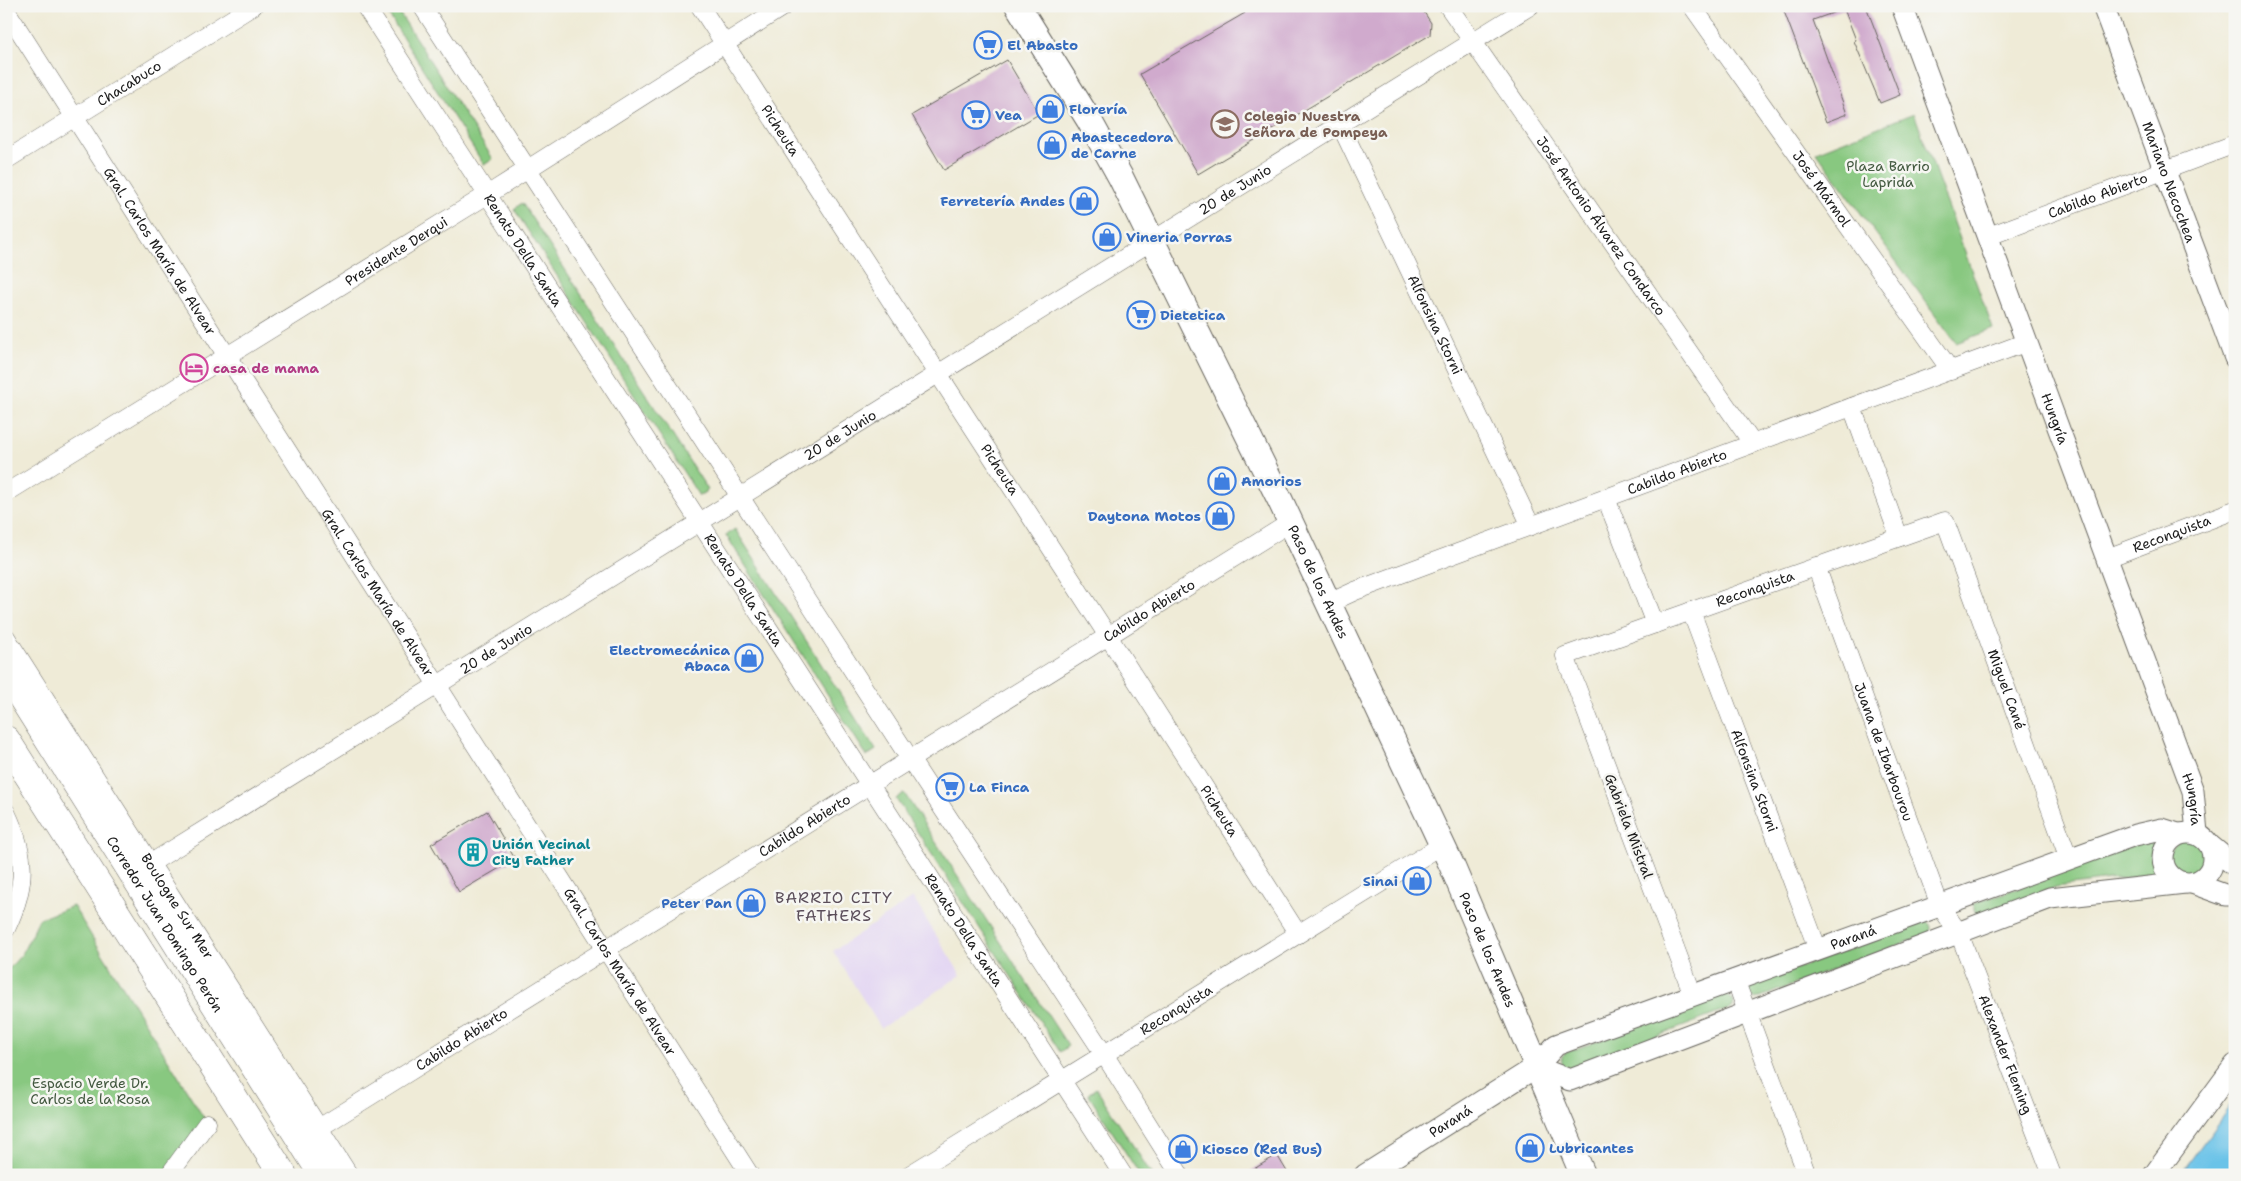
<svg xmlns="http://www.w3.org/2000/svg" width="2241" height="1181" font-family="'Shantell Sans',sans-serif">
  <rect width="100%" height="100%" fill="#f6f6f2"/>
  <filter id="ink" filterUnits="userSpaceOnUse"><feTurbulence type="fractalNoise" baseFrequency=".02" numOctaves="2"/><feDisplacementMap in="SourceGraphic" scale="10" xChannelSelector="R" yChannelSelector="G"/><feConvolveMatrix kernelMatrix="1 2 1 2 8 2 1 2 1" color-interpolation-filters="sRGB"/></filter>
  <filter id="wash" filterUnits="userSpaceOnUse"><feTurbulence type="fractalNoise" baseFrequency=".0096" numOctaves="4" result="noise"/><feDisplacementMap in="SourceGraphic" scale="20" xChannelSelector="R" yChannelSelector="G"/><feGaussianBlur stdDeviation="1.12" result="paint"/><feColorMatrix in="noise" values="0 0 0 0 0 0 0 0 0 0 0 0 0 0 0 0 0 1.4 0 .05"/><feComposite in="paint" operator="in"/></filter>
  <g filter="url(#wash)">
    <rect width="100%" height="100%" fill="#efebd7"/>
    <!-- built -->
    <path fill="#e2d4f3" d="M913,898L961,975L881,1028L833,951Z"/>
    <!-- green -->
    <path fill="#88c880" stroke="#52724e" d="M383,6H395L493,159L484,165Z
      M1914,113L1993,329L1956,343L1816,152Z
      M522,203L708,490L699,496L514,209Z
      M735,529L876,750L867,756L726,535Z
      M904,793L1068,1046L1060,1052L896,799Z
      M2158,836L2152,854L2156,874L2056,887L1981,915L1976,913L1974,909V904Z
      M2169 857a19 19 0 1 1 38 0a19 19 0 1 1-38 0Z
      M73,906L207,1123L169,1175H6V972L22,954L39,919Z
      M1928,921L1931,927L1930,933L1755,999L1748,993L1751,985Z
      M1726,994L1734,1001L1733,1007L1729,1009L1571,1069L1562,1065V1056L1565,1053Z
      M1096,1088L1152,1175H1140L1088,1094Z"/>
    <!-- water -->
    <path fill="#6bc3e8" stroke="#447082" d="M2235,1099V1167L2229,1175H2180Z"/>
    <g id="blocks">
      <!-- building -->
      <path fill="#d0aacd" d="M1241,6H1420L1431,23L1430,35L1198,174L1140,74L1245,13Z
        M1782,6H1866L1900,95L1880,103L1854,41L1856,40L1844,9L1813,20L1847,114L1826,122Z
        M1007,60L1039,114L944,170L912,115Z
        M487,811L515,859L459,892L431,844Z
        M1277,1155L1289,1175H1244Z"/>
    </g>
  </g>
  <g filter="url(#ink)">
    <use href="#blocks" fill-opacity="0" stroke="#66645d" stroke-width="1"/>
    <g fill="none" stroke-linecap="round" stroke-linejoin="round">
      <!-- minor casing -->
      <g stroke="#66645d" stroke-width="19">
        <g id="minor">
          <path id="s1" d="M365,6L1123,1175"/>
          <path d="M422,6L910,759L1104,1054L1180,1175"/>
          <path id="s2" d="M700,6L1108,636L1298,934"/>
          <path id="s3" d="M1448,6L1753,444"/>
          <path id="s4" d="M1692,6L1951,371"/>
          <path id="s5" d="M6,10L750,1175"/>
          <path id="s6" d="M1340,124L1531,526"/>
          <path id="s7" d="M6,160L253,6"/>
          <path id="s8" d="M1989,236L2235,144"/>
          <path d="M1852,407L1899,537"/>
          <path id="s9" d="M6,493L495,190L784,6"/>
          <path d="M1606,498L1655,624"/>
          <path id="s10" d="M2107,558L2235,510"/>
          <path id="s11" d="M1816,566L1940,906L1959,933L2052,1175"/>
          <path id="s12" d="M1329,603L1355,591L2027,342"/>
          <path id="s13" d="M1691,611L1818,950"/>
          <path id="s14" d="M6,637L349,1175"/>
          <path d="M6,812C27,856 27,885 6,929"/>
          <path id="s15" d="M151,863L1530,6"/>
          <path d="M1735,979L1807,1175"/>
          <path id="s16" d="M1693,995L1565,656L1945,521L2069,859"/>
          <path id="s17" d="M319,1128L1291,522"/>
          <path d="M169,1175L207,1123"/>
          <path id="s18" d="M909,1175L1442,845"/>
        </g>
      </g>
      <!-- tertiary casing -->
      <g stroke="#66645d" stroke-width="23">
        <g id="tertiary">
          <path id="s19" d="M1902,6L2193,791L2197,833"/>
          <path id="s20" d="M2103,6L2235,358"/>
          <circle cx="2188" cy="858" r="25"/>
          <path d="M2212,847L2235,866"/>
          <path d="M2192,883L2225,895H2235"/>
          <path d="M1536,1067L1570,1080L2050,898L2185,883"/>
          <path id="s21" d="M1365,1175L1536,1067L1556,1045L2135,835L2162,829L2178,834"/>
          <path d="M2154,1175L2235,1065"/>
        </g>
      </g>
      <!-- secondary casing -->
      <g stroke="#66645d" stroke-width="27">
        <g id="secondary">
          <path id="s22" d="M1018,6L1089,120L1121,178L1280,500L1452,866L1583,1175"/>
        </g>
      </g>
      <!-- trunk casing -->
      <g stroke="#66645d" stroke-width="29">
        <g id="trunk">
          <path id="s23" d="M6,672L323,1175"/>
          <path d="M6,740L283,1175"/>
        </g>
      </g>
      <!-- minor -->
      <use href="#minor" stroke="#fff" stroke-width="18"/>
      <!-- tertiary -->
      <use href="#tertiary" stroke="#fff" stroke-width="21"/>
      <!-- secondary -->
      <use href="#secondary" stroke="#fff" stroke-width="25"/>
      <!-- trunk -->
      <use href="#trunk" stroke="#fff" stroke-width="28"/>
    </g>
  </g>
  <!-- icons -->
  <defs>
    <g id="supermarket-ring" transform="scale(1.4375)"><circle r="9.5" fill="#f6f6f2" stroke="#3f7fe0" stroke-width="1.5"/><path d="M-6-5.5h2.5l.6 2H6L4.5 2H-2.5L-4.4-4H-6ZM-1.5 3.2a1.3 1.3 0 1 0 .1 0ZM3 3.2a1.3 1.3 0 1 0 .1 0Z" fill="#3f7fe0"/></g>
    <g id="shop-ring" transform="scale(1.4375)"><circle r="9.5" fill="#f6f6f2" stroke="#3f7fe0" stroke-width="1.5"/><path d="M-5-2.5h2.3a2.7 3.5 0 0 1 5.4 0H5L5.5 6h-11ZM-1.5-2.5h3a1.5 2.3 0 0 0-3 0Z" fill="#3f7fe0"/></g>
    <g id="school-ring" transform="scale(1.4375)"><circle r="9.5" fill="#f6f6f2" stroke="#8d6e63" stroke-width="1.5"/><path d="M0-5L7-2L0 1L-7-2ZM-4 1L0 2.5L4 1V4Q0 6-4 4Z" fill="#8d6e63"/></g>
    <g id="hotel-ring" transform="scale(1.4375)"><circle r="9.5" fill="#f6f6f2" stroke="#d1479c" stroke-width="1.5"/><path d="M-6-4.5h1.5V1H6V5H4.5V3h-9V5H-6ZM-4 0a1.8 1.8 0 1 1 3.6 0ZM.5 0V-2.5h3Q6-2.5 6 0Z" fill="#d1479c"/></g>
    <g id="building-ring" transform="scale(1.4375)"><circle r="9.5" fill="#f6f6f2" stroke="#0f9aa8" stroke-width="1.5"/><path d="M-4-6H4V6H1V3H-1V6H-4ZM-2.5-4.3h1.7v1.8h-1.7ZM.8-4.3h1.7v1.8H.8ZM-2.5-1h1.7V.8h-1.7ZM.8-1h1.7V.8H.8Z" fill="#0f9aa8"/></g>
  </defs>
  <g fill-rule="evenodd">
    <use href="#supermarket-ring" x="988" y="45"/>
    <use href="#shop-ring" x="1050" y="109"/>
    <use href="#supermarket-ring" x="976" y="115"/>
    <use href="#school-ring" x="1225" y="124"/>
    <use href="#shop-ring" x="1052" y="145"/>
    <use href="#shop-ring" x="1084" y="201"/>
    <use href="#shop-ring" x="1107" y="237"/>
    <use href="#supermarket-ring" x="1141" y="315"/>
    <use href="#hotel-ring" x="194" y="368"/>
    <use href="#shop-ring" x="1222" y="481"/>
    <use href="#shop-ring" x="1220" y="516"/>
    <use href="#shop-ring" x="749" y="658"/>
    <use href="#supermarket-ring" x="950" y="787"/>
    <use href="#building-ring" x="473" y="852"/>
    <use href="#shop-ring" x="1417" y="881"/>
    <use href="#shop-ring" x="751" y="903"/>
    <use href="#shop-ring" x="1530" y="1148"/>
    <use href="#shop-ring" x="1183" y="1149"/>
  </g>
  <g text-anchor="middle" dominant-baseline="central" stroke-width="5" stroke-linejoin="round" paint-order="stroke">
    <!-- shop labels -->
    <g font-size="14" font-weight="bold" fill="#366cbe" stroke="#f6f6f2" text-anchor="start">
      <text x="1007" y="45">El Abasto</text>
      <text x="1069" y="109">Florería</text>
      <text x="995" y="115">Vea</text>
      <text x="1071" y="137">Abastecedora<tspan x="1071" dy="16">de Carne</tspan></text>
      <text x="1065" y="201" text-anchor="end">Ferretería Andes</text>
      <text x="1126" y="237">Vineria Porras</text>
      <text x="1160" y="315">Dietetica</text>
      <text x="1241" y="481">Amorios</text>
      <text x="1201" y="516" text-anchor="end">Daytona Motos</text>
      <text x="730" y="650" text-anchor="end">Electromecánica<tspan x="730" dy="16">Abaca</tspan></text>
      <text x="969" y="787">La Finca</text>
      <text x="1398" y="881" text-anchor="end">Sinai</text>
      <text x="732" y="903" text-anchor="end">Peter Pan</text>
      <text x="1549" y="1148">Lubricantes</text>
      <text x="1202" y="1149">Kiosco (Red Bus)</text>
    </g>
    <!-- street labels -->
    <g font-size="14" fill="#1c1c1c" stroke="#f6f6f2">
      <text stroke="none"><textPath href="#s7" startOffset="145">Chacabuco</textPath></text>
      <text stroke="none"><textPath href="#s2" startOffset="148">Picheuta</textPath></text>
      <text stroke="none"><textPath href="#s20" startOffset="188">Mariano Necochea</textPath></text>
      <text stroke="none"><textPath href="#s15" startOffset="1276">20 de Junio</textPath></text>
      <text stroke="none"><textPath href="#s4" startOffset="224">José Mármol</textPath></text>
      <text stroke="none"><textPath href="#s8" startOffset="116">Cabildo Abierto</textPath></text>
      <text stroke="none"><textPath href="#s3" startOffset="268">José Antonio Álvarez Condarco</textPath></text>
      <text stroke="none"><textPath href="#s5" startOffset="286">Gral. Carlos María de Alvear</textPath></text>
      <text stroke="none"><textPath href="#s9" startOffset="459">Presidente Derqui</textPath></text>
      <text stroke="none"><textPath href="#s1" startOffset="291">Renato Della Santa</textPath></text>
      <text stroke="none"><textPath href="#s6" startOffset="222">Alfonsina Storni</textPath></text>
      <text stroke="none"><textPath href="#s19" startOffset="440">Hungría</textPath></text>
      <text stroke="none"><textPath href="#s15" startOffset="811">20 de Junio</textPath></text>
      <text stroke="none"><textPath href="#s2" startOffset="552">Picheuta</textPath></text>
      <text stroke="none"><textPath href="#s12" startOffset="372">Cabildo Abierto</textPath></text>
      <text stroke="none"><textPath href="#s10" startOffset="69">Reconquista</textPath></text>
      <text stroke="none"><textPath href="#s22" startOffset="650">Paso de los Andes</textPath></text>
      <text stroke="none"><textPath href="#s16" startOffset="564">Reconquista</textPath></text>
      <text stroke="none"><textPath href="#s1" startOffset="696">Renato Della Santa</textPath></text>
      <text stroke="none"><textPath href="#s5" startOffset="691">Gral. Carlos María de Alvear</textPath></text>
      <text stroke="none"><textPath href="#s17" startOffset="978">Cabildo Abierto</textPath></text>
      <text stroke="none"><textPath href="#s15" startOffset="406">20 de Junio</textPath></text>
      <text stroke="none"><textPath href="#s16" startOffset="945">Miguel Cané</textPath></text>
      <text stroke="none"><textPath href="#s11" startOffset="198">Juana de Ibarbourou</textPath></text>
      <text stroke="none"><textPath href="#s13" startOffset="181">Alfonsina Storni</textPath></text>
      <text stroke="none"><textPath href="#s19" startOffset="845">Hungría</textPath></text>
      <text stroke="none"><textPath href="#s2" startOffset="958">Picheuta</textPath></text>
      <text stroke="none"><textPath href="#s17" startOffset="572">Cabildo Abierto</textPath></text>
      <text transform="translate(1629 826) rotate(69)">Gabriela Mistral</text>
      <text stroke="none"><textPath href="#s14" startOffset="319">Boulogne Sur Mer</textPath></text>
      <text stroke="none"><textPath href="#s23" startOffset="298">Corredor Juan Domingo Perón</textPath></text>
      <text stroke="none"><textPath href="#s1" startOffset="1101">Renato Della Santa</textPath></text>
      <text stroke="none"><textPath href="#s21" startOffset="548">Paraná</textPath></text>
      <text stroke="none"><textPath href="#s22" startOffset="1055">Paso de los Andes</textPath></text>
      <text stroke="none"><textPath href="#s5" startOffset="1141">Gral. Carlos María de Alvear</textPath></text>
      <text stroke="none"><textPath href="#s18" startOffset="314">Reconquista</textPath></text>
      <text stroke="none"><textPath href="#s17" startOffset="168">Cabildo Abierto</textPath></text>
      <text stroke="none"><textPath href="#s11" startOffset="525">Alexander Fleming</textPath></text>
      <text stroke="none"><textPath href="#s21" startOffset="101">Paraná</textPath></text>
    </g>
    <!-- education labels -->
    <g font-size="14" font-weight="bold" fill="#785e54" stroke="#f6f6f2" text-anchor="start">
      <text x="1244" y="116">Colegio Nuestra<tspan x="1244" dy="16">Señora de Pompeya</tspan></text>
    </g>
    <!-- park labels -->
    <g font-size="14" fill="#42583f" stroke="#f6f6f2">
      <text x="1888" y="166">Plaza Barrio<tspan x="1888" dy="16">Laprida</tspan></text>
      <text x="90" y="1083">Espacio Verde Dr.<tspan x="90" dy="16">Carlos de la Rosa</tspan></text>
    </g>
    <!-- hotel labels -->
    <g font-size="14" font-weight="bold" fill="#b23c85" stroke="#f6f6f2" text-anchor="start">
      <text x="213" y="368">casa de mama</text>
    </g>
    <!-- culture labels -->
    <g font-size="14" font-weight="bold" fill="#0d838f" stroke="#f6f6f2" text-anchor="start">
      <text x="492" y="844">Unión Vecinal<tspan x="492" dy="16">City Father</tspan></text>
    </g>
    <!-- quarter labels -->
    <g font-size="16" letter-spacing="1" fill="#5b4e5a" stroke="#f6f6f2">
      <text x="834" y="897">BARRIO CITY<tspan x="834" dy="18">FATHERS</tspan></text>
    </g>
  </g>
  <!-- margin -->
  <rect width="2241" height="1181" fill="none" stroke="#f6f6f2" stroke-width="25"/>
</svg>
